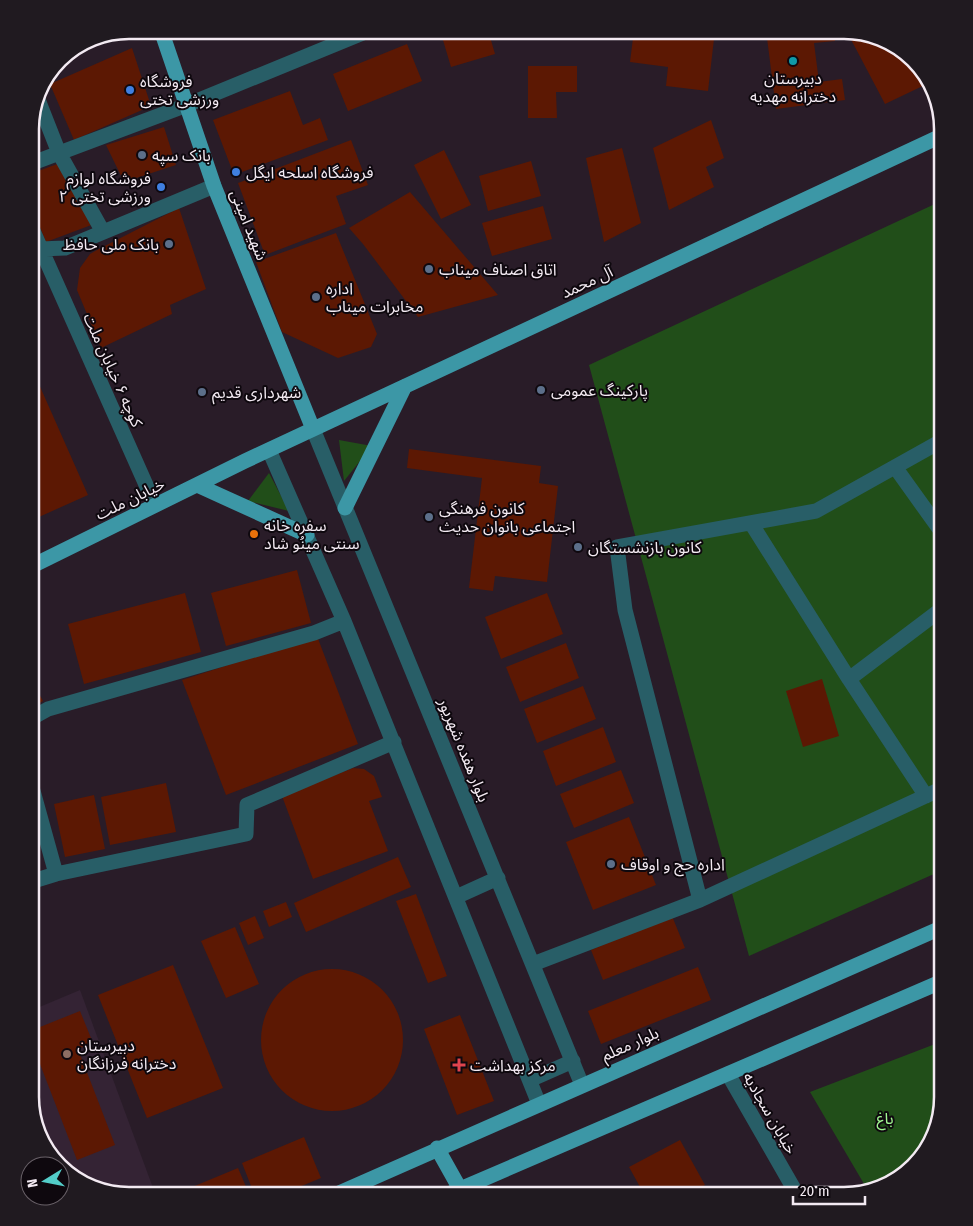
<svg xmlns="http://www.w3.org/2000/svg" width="973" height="1226" font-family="'Fira Sans Condensed','Noto Sans Arabic',sans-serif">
  <rect width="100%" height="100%" fill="#291c28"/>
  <!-- built -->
  <path fill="#342334" d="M80,990L156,1196H128L85,1186L47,1153L30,1098V1011Z"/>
  <!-- green -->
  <path fill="#214e19" d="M937,203L943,216V870L749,956L589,365Z
    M339,440L372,446L344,481Z
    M269,473L289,511L248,501Z
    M943,1041V1098L933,1141L900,1179L867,1189L810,1092Z"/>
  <!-- building -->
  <path fill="#5c1803" d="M440,30H488L495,54L451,67Z
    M634,30H715L708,91L666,86L668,67L630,62Z
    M766,30H834L835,41L814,43L819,82L842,79L845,100L776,109Z
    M846,30L894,43L926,73L929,83L885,104Z
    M407,44L422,81L348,111L333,74Z
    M132,48L151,106L74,140L50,84Z
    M528,66H577V92H556L557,118H528Z
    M290,91L303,125L320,118L328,140L234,175L213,120Z
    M711,120L724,158L706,167L714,187L669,210L653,148Z
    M164,127L176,165L124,182L106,145Z
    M351,140L368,185L336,196L346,224L265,255L238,183Z
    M622,148L641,223L604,242L586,158Z
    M444,150L471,205L441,219L414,165Z
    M531,161L541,196L488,211L479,176Z
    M60,163L94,224L46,242L30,203V174Z
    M410,192L498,295L418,317L363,244L349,228Z
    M543,206L552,239L492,256L482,223Z
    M179,208L206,289L170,305L172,314L101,348L77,290L80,268L90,254L97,250Z
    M336,233L377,334L371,347L338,358L282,332L256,262Z
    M30,299L35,311L30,313Z
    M30,364L88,495L30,521Z
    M409,449L541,466L539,483L558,486L547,582L495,576L493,591L469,588L482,478L407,468Z
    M297,570L311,623L226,646L211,593Z
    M185,593L201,652L84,684L68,624Z
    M547,593L563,634L501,659L485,617Z
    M317,636L358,744L226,795L182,680Z
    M566,643L579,678L520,702L506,667Z
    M30,678L43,701L30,709Z
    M822,679L839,736L803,747L786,691Z
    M583,686L596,719L537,743L524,709Z
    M603,727L616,762L556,786L543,751Z
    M353,768L364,769L374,776L382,797L369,801L388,851L313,879L282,796Z
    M621,770L634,803L574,828L560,794Z
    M166,783L176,832L110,845L101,797Z
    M94,795L105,849L65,857L54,804Z
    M629,817L656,885L593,910L566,842Z
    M398,857L411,887L306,932L294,903Z
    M30,858L36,870L30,871Z
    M416,894L447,976L428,983L396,901Z
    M286,902L292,917L269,927L263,911Z
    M255,916L264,938L248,945L239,923Z
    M672,916L685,948L603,980L591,950Z
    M235,927L259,984L226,998L201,941Z
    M173,965L223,1088L147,1118L98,995Z
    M698,967L711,1000L601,1044L588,1011Z
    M261 1040a71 71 0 1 1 142 0a71 71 0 1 1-142 0Z
    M80,1011L93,1043L78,1049L115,1145L77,1160L40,1064L30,1068V1031Z
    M460,1015L494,1101L457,1115L424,1029Z
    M304,1137L321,1178L277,1196H255L242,1163Z
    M680,1140L705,1185L685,1196H645L629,1167Z
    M238,1168L250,1196H188L185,1190Z"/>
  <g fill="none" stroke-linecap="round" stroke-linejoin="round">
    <!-- minor -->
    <path stroke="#285e67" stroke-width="15" d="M37,97L59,153L103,232
      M30,164L187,105L370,30
      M30,224L155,505
      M31,252L40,249L65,248L214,186
      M313,429L582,1085
      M269,450L344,621L539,1104
      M895,467L943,534
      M751,523L849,679L943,608
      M849,679L926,796
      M30,719L48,709L314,633L344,621
      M30,780L56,874
      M30,882L56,874L246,834L247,805L394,742
      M456,897L498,878
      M700,900L625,610L617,547L816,511L943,440
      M533,964L700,900L943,788
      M728,1074L798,1196
      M530,1080L573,1061"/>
    <!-- major -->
    <path stroke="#3c97a6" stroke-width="15" d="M161,30L214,186L313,429
      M197,485L307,535
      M345,508L405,386
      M30,567L245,461L943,135
      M437,1148L460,1189
      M332,1196L943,927
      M444,1196L943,981"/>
  </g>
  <!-- markers -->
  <circle fill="#0f9aa8" stroke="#0e080e" stroke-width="2" cx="793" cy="61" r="5"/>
  <g fill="#3f7fe0" stroke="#0e080e" stroke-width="2">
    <circle cx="130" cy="90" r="5"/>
    <circle cx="236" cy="172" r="5"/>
    <circle cx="161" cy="187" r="5"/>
  </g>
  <g fill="#5c6f8a" stroke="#0e080e" stroke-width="2">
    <circle cx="142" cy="155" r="5"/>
    <circle cx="169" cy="244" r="5"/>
    <circle cx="429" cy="269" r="5"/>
    <circle cx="316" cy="297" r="5"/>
    <circle cx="541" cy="390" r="5"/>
    <circle cx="202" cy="392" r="5"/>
    <circle cx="429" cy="517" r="5"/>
    <circle cx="578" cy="547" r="5"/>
    <circle cx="611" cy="864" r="5"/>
  </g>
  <circle fill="#e8710a" stroke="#0e080e" stroke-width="2" cx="254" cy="534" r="5"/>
  <circle fill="#8d6e63" stroke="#0e080e" stroke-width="2" cx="67" cy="1054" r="5"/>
  <path fill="#e0444e" stroke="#0e080e" stroke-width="2" d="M456.5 1057.5h5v5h5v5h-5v5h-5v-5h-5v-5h5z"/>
  <g text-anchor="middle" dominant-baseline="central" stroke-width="4" stroke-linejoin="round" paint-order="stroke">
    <!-- poi labels -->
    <g font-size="16" fill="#f3eaf2" stroke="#0e080e" text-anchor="start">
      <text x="793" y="78" text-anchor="middle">دبیرستان<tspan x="793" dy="18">دخترانه مهدیه</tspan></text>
      <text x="140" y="81">فروشگاه<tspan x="140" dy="18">ورزشی تختی</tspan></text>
      <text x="152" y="155">بانک سپه</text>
      <text x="246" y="172">فروشگاه اسلحه ایگل</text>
      <text x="151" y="178" text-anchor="end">فروشگاه لوازم<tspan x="151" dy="18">ورزشی تختی ۲</tspan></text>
      <text x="159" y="244" text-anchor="end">بانک ملی حافظ</text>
      <text x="439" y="269">اتاق اصناف میناب</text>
      <text x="326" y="288">اداره<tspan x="326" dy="18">مخابرات میناب</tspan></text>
      <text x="551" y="390">پارکینگ عمومی</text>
      <text x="212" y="392">شهرداری قدیم</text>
      <text x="439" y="508">کانون فرهنگی<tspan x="439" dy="18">اجتماعی بانوان حدیث</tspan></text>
      <text x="264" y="525">سفره خانه<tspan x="264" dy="18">سنتی مینُو شاد</tspan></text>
      <text x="588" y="547">کانون بازنشستگان</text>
      <text x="621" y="864">اداره حج و اوقاف</text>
      <text x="77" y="1045">دبیرستان<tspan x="77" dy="18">دخترانه فرزانگان</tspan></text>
      <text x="470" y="1065">مرکز بهداشت</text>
    </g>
    <!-- street labels -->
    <g font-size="16" fill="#f3eaf2" stroke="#0e080e">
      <text transform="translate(249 225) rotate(68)">شهید امینی</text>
      <text transform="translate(587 282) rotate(-25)">آل محمد</text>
      <text transform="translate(113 370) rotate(66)">کوچه ۶ خیابان ملت</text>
      <text transform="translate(130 499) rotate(-26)">خیابان ملت</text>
      <text transform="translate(464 750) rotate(68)">بلوار هفده شهریور</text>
      <text transform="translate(630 1044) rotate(-24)">بلوار معلم</text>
      <text transform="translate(770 1113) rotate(60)">خیابان سجادیه</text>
    </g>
    <!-- park labels -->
    <g font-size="16" fill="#a1f892" stroke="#0e080e">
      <text x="885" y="1118">باغ</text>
    </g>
  </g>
  <!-- crop -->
  <path d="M0 0H973V1226H0ZM129 39H844A90 90 0 0 1 934 129V1097A90 90 0 0 1 844 1187H129A90 90 0 0 1 39 1097V129A90 90 0 0 1 129 39Z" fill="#201a20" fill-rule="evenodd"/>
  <path fill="none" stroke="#f3eaf2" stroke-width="2.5" d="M129 39H844A90 90 0 0 1 934 129V1097A90 90 0 0 1 844 1187H129A90 90 0 0 1 39 1097V129A90 90 0 0 1 129 39Z"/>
  <!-- north arrow -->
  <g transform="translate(45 1181) rotate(260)"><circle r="24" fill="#0e080e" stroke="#6a6269"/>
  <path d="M0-4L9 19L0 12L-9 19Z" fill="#53cdc9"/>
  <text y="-8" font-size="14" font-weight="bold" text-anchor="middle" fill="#f3eaf2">N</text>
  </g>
  <!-- scale -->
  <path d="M793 1196v8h72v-8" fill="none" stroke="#f3eaf2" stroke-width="2.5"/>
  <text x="800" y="1196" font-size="15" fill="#f3eaf2" stroke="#0e080e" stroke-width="4" paint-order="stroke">20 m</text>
</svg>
